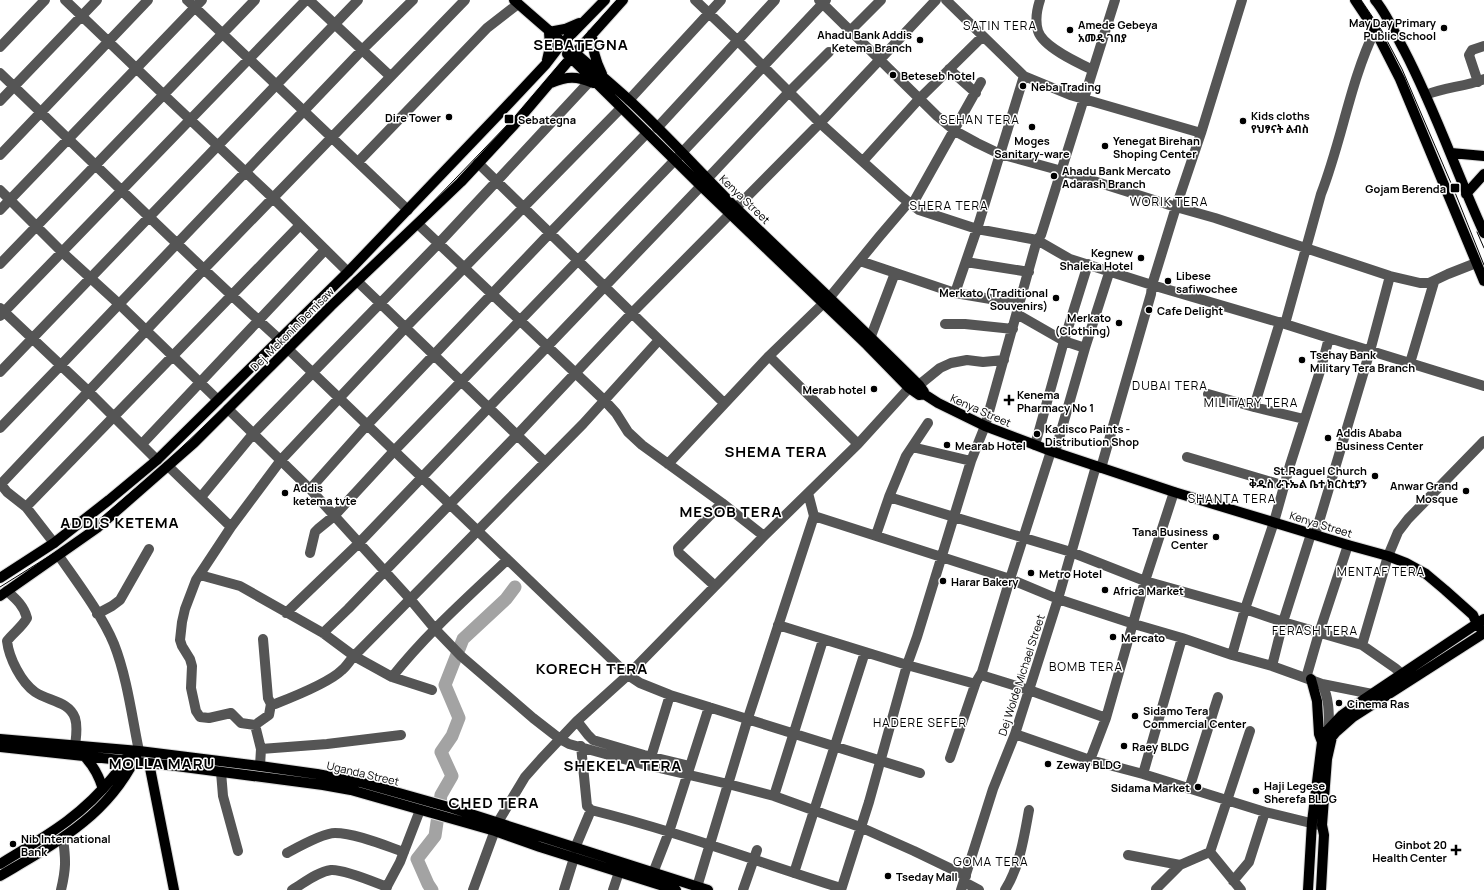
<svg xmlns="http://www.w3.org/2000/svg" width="1484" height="890" font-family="Manrope,'Noto Sans Ethiopic',sans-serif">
  <rect width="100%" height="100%" fill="#fff"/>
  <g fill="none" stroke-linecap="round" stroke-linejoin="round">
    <!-- river -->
    <path stroke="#a3a3a3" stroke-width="13" d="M432,890L428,884L417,859L435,836L441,795L452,776L441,752L452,736L459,718L445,685L463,639L506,599L515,587"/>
    <!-- major casing -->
    <g stroke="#dbdbdb" stroke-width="12">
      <path id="major" d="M514,0C551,33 590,65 628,99C665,133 700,172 736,208C797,267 859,325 919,385L924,392V394L938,403L985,426L1051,451L1174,492L1348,545L1388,556L1406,563L1426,574L1445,590L1473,615L1477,624L1484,633
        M1355,0L1375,30L1400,79L1484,281
        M1375,0C1387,14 1395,34 1404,50C1435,109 1456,172 1484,233
        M592,34C592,47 596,62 602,74
        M567,54L701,186L867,345L909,388L919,395L924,394
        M547,60L550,47L549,32L565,29L579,23
        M551,83C567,76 577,76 593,83
        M1451,153L1484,156
        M1466,194L1484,174
        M0,578L54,543L109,500L157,460L348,272L499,114L546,64L559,47L605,0
        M0,596L97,528L194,443L331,306L461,182L514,125L571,58L623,0
        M1311,679L1317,701L1319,734L1322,742
        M0,739L139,751L260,766L317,774L360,782L452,808L708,890
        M0,747L176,766L323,785L351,790L495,831L540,847L676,890
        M84,756C94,766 99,776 103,789
        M149,763L174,890
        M0,864C44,837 80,818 113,777C118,770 124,764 127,757
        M0,876C54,844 107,817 136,757
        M1308,890L1312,822L1322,742L1326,732L1342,715L1363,700L1484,619
        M1321,890L1324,835L1322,825L1327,759L1332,737L1336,732L1353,717L1484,633"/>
    </g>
    <!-- minor -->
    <path stroke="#555" stroke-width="10" d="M65,0L163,94L273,198L348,272
      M187,0L408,210
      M309,0L390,76
      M695,0L737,40L820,123L902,197L919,210L977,229L1037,240L1070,259L1152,285L1285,324L1329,338L1484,386
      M819,0L937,116L955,131L977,143L1000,154L1062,171L1176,207L1215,218L1390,276L1420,283H1429L1448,274L1476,263
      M946,0L1024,76L1070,95L1201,133
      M1040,0C1037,9 1035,21 1038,31C1043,47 1078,63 1093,70
      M850,31L881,0
      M0,47L45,0
      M949,69L976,93
      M0,73C93,162 184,253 279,339
      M1478,82L1469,55L1472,50L1484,46
      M1426,95C1444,87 1465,87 1484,79
      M629,100L721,0
      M0,101L97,0
      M657,128L775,0
      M0,155L148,0
      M863,161L919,99L983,36
      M358,162L487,28L518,4
      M478,163L724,403
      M707,179L789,92L829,52
      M0,190L62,252L119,304L218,400
      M912,205L981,82
      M0,210L202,0
      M418,224L605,401L616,413L628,432L642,445L722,503L764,536
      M860,261L955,293L1020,304
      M966,262L1029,272
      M0,264L255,0
      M357,281L545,462
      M955,293L977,229L1024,76
      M0,308L88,391L157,460
      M1017,314L1064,341L1085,348
      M0,316L306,0
      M945,324H965L1013,329
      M1285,324L1321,194C1342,140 1350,82 1375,30
      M868,344L895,273
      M288,349L628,675L640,683L670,695L920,773
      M769,356L858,444
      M1410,363L1434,282
      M0,372L358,0
      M919,385L940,368L951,363L967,360L983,362L1004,360
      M1208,394L1254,407L1304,419
      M1254,407L1280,322
      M228,409L310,489L410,599L435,629L461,656L533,718L560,739L569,744L642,764L728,784L774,796L860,827L914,851L966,876
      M0,428L60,366L362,50L413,0
      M142,444L325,250
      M1035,445L1064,341L1088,264
      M912,447L971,461
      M1055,452L1085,348L1110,270
      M1187,457L1285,486
      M668,464L769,356L830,297L879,237L908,203
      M168,466L231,527
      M1101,468L1151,294L1152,285L1176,207L1201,133L1242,0
      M0,483L7,492L26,507L54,543
      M1,484L204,269L465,0
      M310,489L367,425L550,233L647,133
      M808,493L814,516
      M201,497L253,434L439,243L590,81
      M889,497L954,517L1071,552L1145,581L1245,609L1283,622L1362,645L1395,668L1402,674L1406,681
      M26,507L300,225
      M876,535L889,497L906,456L928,423
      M1315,535L1370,351L1390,276
      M310,553L315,532L318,529L334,516L394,451L675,160L826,0
      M59,556C77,582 102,615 114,644C127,677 132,717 139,751
      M200,575L240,586L323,633L354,656L392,677L432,690
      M715,586L679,553L678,548L722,503
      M7,591C16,599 24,606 27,618C22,627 13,633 7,641C9,658 21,682 35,692C48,701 69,701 75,718C78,727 76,737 75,746
      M286,613L359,543L701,186
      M97,614L112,606L120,600L149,549
      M778,625L907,665L972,683L976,682L982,672L1010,579L1051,451
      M323,633L348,609L517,435L632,313L820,123L936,0
      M1362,645L1388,556L1398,532L1408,519L1484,441
      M1232,655L1245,609L1274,522L1290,465L1321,368L1329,338
      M1272,666L1283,622L1311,534
      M981,675L1029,690L1106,718
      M392,677C426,634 467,598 507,560
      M1306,678L1319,633L1348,545
      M1322,684C1329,698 1329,712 1329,728
      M271,704H275C293,697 329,683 342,670C347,666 350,660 354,656L583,424L659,340
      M577,721L588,735L593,740L644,755L690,766
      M255,725L241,723L231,713L209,718L200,717L196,711L191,688L192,666L190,659L182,646L180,640L182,622L185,609L196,580L231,527L281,460L405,328L621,108
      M255,725L269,715L271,704L268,698L263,639
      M255,725L261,749L260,766
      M1015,734L1090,760L1143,774L1265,812L1319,825
      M581,746L587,806L591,810C676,831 758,862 841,888
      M261,749L327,744L401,735
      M651,757L670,695
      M950,758L976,682
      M1090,760L1106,718L1145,581L1174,492
      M221,772L223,796L238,851
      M1143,774L1182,638
      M1189,789L1218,697
      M774,796L823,640
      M575,848L591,810
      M1210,852L1250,731
      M1210,852L1241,890
      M287,853C298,847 323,833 335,833C355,833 386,846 404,852
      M1128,855L1180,865
      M653,873L669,832L709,707
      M794,873L865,652
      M1233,881L1249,862L1265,812
      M964,882L979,890
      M697,887L748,718L814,516L1010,579L1058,599L1134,624L1182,638L1232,655L1272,666L1322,684L1372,694
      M1156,889L1180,865L1210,852
      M61,890C66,869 66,860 63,839
      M292,890C304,883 317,872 331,870C344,869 374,882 387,887
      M385,890L400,862L420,810
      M473,890L498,822L525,777L541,759L577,721L628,675L764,536L858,444L909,388
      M564,890L574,858
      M613,890L619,872
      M743,890L757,850
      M841,890L869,802L907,665L917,637L971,461L985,426L1037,240L1041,235L1115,0
      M961,890L993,789L1015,734L1058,599L1096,466
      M1005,890C1020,866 1024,837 1029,810"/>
    <!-- major -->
    <use href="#major" stroke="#000" stroke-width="10"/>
    <!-- tram -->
    <path stroke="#000" stroke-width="1" d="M1361,0L1382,31L1402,69L1454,190L1484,265
      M1477,232L1484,248
      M0,587L75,540L162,466L241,391L345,287L399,237L511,121L562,61L617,0"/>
  </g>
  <!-- markers -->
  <g fill="#000" stroke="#fff" stroke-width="1.5">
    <circle cx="1444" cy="28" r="4"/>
    <circle cx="1070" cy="30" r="4"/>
    <circle cx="920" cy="40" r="4"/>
    <circle cx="893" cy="75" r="4"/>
    <circle cx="1023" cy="86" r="4"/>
    <circle cx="449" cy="117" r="4"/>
    <rect x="504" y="114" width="10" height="10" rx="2"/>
    <circle cx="1243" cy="121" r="4"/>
    <circle cx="1032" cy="127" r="4"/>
    <circle cx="1105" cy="146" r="4"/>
    <circle cx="1054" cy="176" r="4"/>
    <rect x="1450" y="183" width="10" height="10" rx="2"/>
    <circle cx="1141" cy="258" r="4"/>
    <circle cx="1168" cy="281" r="4"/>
    <circle cx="1056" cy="298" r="4"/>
    <circle cx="1149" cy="310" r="4"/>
    <circle cx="1119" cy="323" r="4"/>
    <circle cx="1302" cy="360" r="4"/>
    <circle cx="874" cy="389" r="4"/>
    <path d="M1007 394h4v4h4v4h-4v4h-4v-4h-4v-4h4z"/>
    <circle cx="1037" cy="434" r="4"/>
    <circle cx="1328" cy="438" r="4"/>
    <circle cx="947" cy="445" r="4"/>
    <circle cx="1375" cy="476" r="4"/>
    <circle cx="1466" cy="491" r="4"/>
    <circle cx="285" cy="493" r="4"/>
    <circle cx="1216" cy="537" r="4"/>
    <circle cx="1031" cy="573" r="4"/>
    <circle cx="943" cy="581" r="4"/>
    <circle cx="1105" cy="590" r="4"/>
    <circle cx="1113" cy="637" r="4"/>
    <circle cx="1339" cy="703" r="4"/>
    <circle cx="1135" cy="716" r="4"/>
    <circle cx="1124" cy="746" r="4"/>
    <circle cx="1048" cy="764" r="4"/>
    <circle cx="1198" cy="787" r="4"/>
    <circle cx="1256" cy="791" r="4"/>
    <circle cx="13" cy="844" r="4"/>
    <path d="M1454 844h4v4h4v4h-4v4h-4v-4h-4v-4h4z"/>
    <circle cx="888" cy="876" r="4"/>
  </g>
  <g text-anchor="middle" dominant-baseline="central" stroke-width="3" stroke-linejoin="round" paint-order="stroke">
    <!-- poi labels -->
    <g font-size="11" font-weight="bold" fill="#000" stroke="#fff" text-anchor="start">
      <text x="1436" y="22" text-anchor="end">May Day Primary<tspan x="1436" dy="13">Public School</tspan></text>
      <text x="1078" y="24">Amede Gebeya<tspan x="1078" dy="13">አመዴ ገበያ</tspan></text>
      <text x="912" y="34" text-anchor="end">Ahadu Bank Addis<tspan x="912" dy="13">Ketema Branch</tspan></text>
      <text x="901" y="75">Beteseb hotel</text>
      <text x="1031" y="86">Neba Trading</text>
      <text x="1251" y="115">Kids cloths<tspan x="1251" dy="13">የህፃናት ልብስ</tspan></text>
      <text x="441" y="117" text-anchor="end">Dire Tower</text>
      <text x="518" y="119">Sebategna</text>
      <text x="1032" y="140" text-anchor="middle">Moges<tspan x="1032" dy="13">Sanitary-ware</tspan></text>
      <text x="1113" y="140">Yenegat Birehan<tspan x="1113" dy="13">Shoping Center</tspan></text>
      <text x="1062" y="170">Ahadu Bank Mercato<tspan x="1062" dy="13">Adarash Branch</tspan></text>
      <text x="1446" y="188" text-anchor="end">Gojam Berenda</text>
      <text x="1133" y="252" text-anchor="end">Kegnew<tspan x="1133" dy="13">Shaleka Hotel</tspan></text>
      <text x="1176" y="275">Libese<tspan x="1176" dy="13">safiwochee</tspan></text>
      <text x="1048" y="292" text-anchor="end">Merkato (Traditional<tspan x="1048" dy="13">Souvenirs)</tspan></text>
      <text x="1157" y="310">Cafe Delight</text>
      <text x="1111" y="317" text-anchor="end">Merkato<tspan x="1111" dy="13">(Clothing)</tspan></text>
      <text x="1310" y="354">Tsehay Bank<tspan x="1310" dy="13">Military Tera Branch</tspan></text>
      <text x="866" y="389" text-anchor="end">Merab hotel</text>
      <text x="1017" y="394">Kenema<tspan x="1017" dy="13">Pharmacy No 1</tspan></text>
      <text x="1045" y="428">Kadisco Paints -<tspan x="1045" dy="13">Distribution Shop</tspan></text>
      <text x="1336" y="432">Addis Ababa<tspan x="1336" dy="13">Business Center</tspan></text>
      <text x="955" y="445">Mearab Hotel</text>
      <text x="1367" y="470" text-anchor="end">St.Raguel Church<tspan x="1367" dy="13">ቅዱስ ራጉኤል ቤተ ክርስቲያን</tspan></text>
      <text x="1458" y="485" text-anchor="end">Anwar Grand<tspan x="1458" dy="13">Mosque</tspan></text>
      <text x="293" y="487">Addis<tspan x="293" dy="13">ketema tvte</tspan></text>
      <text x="1208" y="531" text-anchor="end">Tana Business<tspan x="1208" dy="13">Center</tspan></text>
      <text x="1039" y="573">Metro Hotel</text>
      <text x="951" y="581">Harar Bakery</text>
      <text x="1113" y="590">Africa Market</text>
      <text x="1121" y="637">Mercato</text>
      <text x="1347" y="703">Cinema Ras</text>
      <text x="1143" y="710">Sidamo Tera<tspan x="1143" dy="13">Commercial Center</tspan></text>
      <text x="1132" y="746">Raey BLDG</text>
      <text x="1056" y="764">Zeway BLDG</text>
      <text x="1264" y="785">Haji Legese<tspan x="1264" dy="13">Sherefa BLDG</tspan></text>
      <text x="1190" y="787" text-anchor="end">Sidama Market</text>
      <text x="21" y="838">Nib International<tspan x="21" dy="13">Bank</tspan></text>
      <text x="1447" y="844" text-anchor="end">Ginbot 20<tspan x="1447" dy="13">Health Center</tspan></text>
      <text x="896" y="876">Tseday Mall</text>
    </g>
    <!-- street labels -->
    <g font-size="11" fill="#000" stroke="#fff">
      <text transform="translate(745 199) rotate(44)">Kenya Street</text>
      <text transform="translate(292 329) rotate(-45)">Dej. Mekonin Demisaw</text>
      <text transform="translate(981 410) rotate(24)">Kenya Street</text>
      <text transform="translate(1321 524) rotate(17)">Kenya Street</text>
      <text transform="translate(1021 675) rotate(-72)">Dej Wolde Michael Street</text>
      <text transform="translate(363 773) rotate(13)">Uganda Street</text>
    </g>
    <!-- neighbourhood labels -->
    <g font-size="12" letter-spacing="1" fill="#000" stroke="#fff">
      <text x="1000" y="25">SATIN TERA</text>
      <text x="980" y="119">SEHAN TERA</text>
      <text x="1169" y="201">WORIK TERA</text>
      <text x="949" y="205">SHERA TERA</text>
      <text x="1170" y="385">DUBAI TERA</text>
      <text x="1251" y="402">MILITARY TERA</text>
      <text x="1232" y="498">SHANTA TERA</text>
      <text x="1381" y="571">MENTAF TERA</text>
      <text x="1315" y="630">FERASH TERA</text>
      <text x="1086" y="666">BOMB TERA</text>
      <text x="920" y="722">HADERE SEFER</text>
      <text x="991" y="861">GOMA TERA</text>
    </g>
    <!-- district labels -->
    <g font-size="15" font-weight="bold" letter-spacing="1" fill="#000" stroke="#fff">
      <text x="581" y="44">SEBATEGNA</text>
      <text x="776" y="451">SHEMA TERA</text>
      <text x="731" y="511">MESOB TERA</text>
      <text x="120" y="522">ADDIS KETEMA</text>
      <text x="592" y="668">KORECH TERA</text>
      <text x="162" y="763">MOLLA MARU</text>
      <text x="623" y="765">SHEKELA TERA</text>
      <text x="494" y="802">CHED TERA</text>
    </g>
  </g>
</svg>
